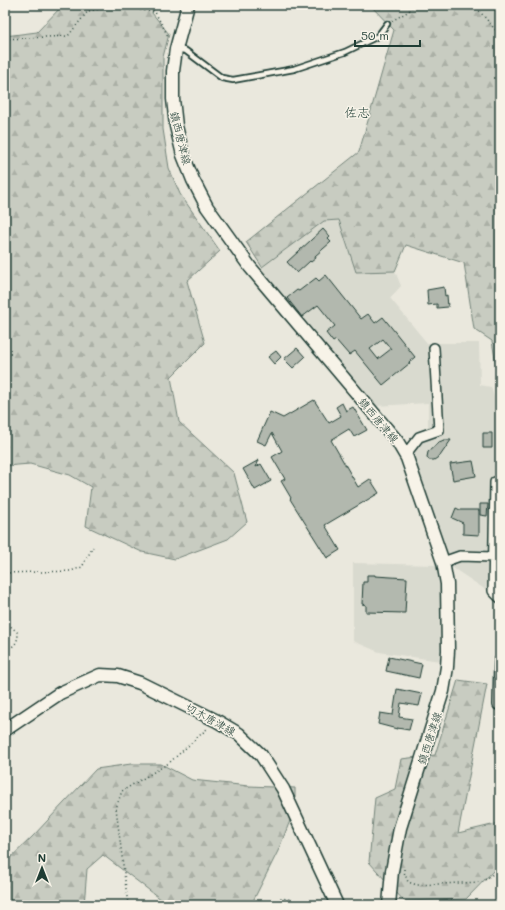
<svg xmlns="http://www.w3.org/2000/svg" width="505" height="910" font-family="Mali,'Klee One',sans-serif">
  <defs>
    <pattern id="forest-firs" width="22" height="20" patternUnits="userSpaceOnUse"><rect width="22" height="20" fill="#c8ccc1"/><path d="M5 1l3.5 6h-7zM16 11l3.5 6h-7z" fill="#abb0a6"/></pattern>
  </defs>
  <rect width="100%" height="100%" fill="#eae8dd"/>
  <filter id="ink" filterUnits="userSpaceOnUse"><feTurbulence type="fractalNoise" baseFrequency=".025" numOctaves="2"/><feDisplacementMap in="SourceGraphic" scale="8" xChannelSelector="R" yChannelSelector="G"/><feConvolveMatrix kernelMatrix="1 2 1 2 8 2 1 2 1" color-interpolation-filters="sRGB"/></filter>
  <g filter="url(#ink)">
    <!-- built -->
    <path fill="#d9dacf" d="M339,220L356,271H395L401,286L390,298L427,343H479L480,385L491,387L500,415V480H493L489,592L450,566L406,443L428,427V403L375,406L263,275L262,267L324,221Z
      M353,563L436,565L443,589L440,661L379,652L353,641Z"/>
    <!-- forest -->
    <path fill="url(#forest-firs)" stroke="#74847a" d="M63,5H156L152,13L169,34L163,57V129L169,168L180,194L220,251L187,281L205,343L171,377L179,422L234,473L247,522L228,539L175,559L142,552L86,526L91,487L70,475L30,464L5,466V36L37,32Z
      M370,5H500V388L492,341L474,329L464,263L406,245L395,271L356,272L339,220L324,221L262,267L246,242L359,152L394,30Z
      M458,680L487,684L458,833L500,823V864L466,899L404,901L369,862L375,798L395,789L401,759L435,755Z
      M131,764H161L192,780L249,786L295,788V808L278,851L251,905H173L162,900L103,855L87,869L84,905H5V863L33,836L96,769Z"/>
    <!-- building -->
    <path fill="#b2b8ae" stroke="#1f3d34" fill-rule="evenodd" d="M323,229L330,237L328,239L331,242L315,256L316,258L311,262L310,261L297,273L287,262Z
      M326,275L361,319L368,314L375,323L383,317L415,357L409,362L410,363L383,385L355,351L349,355L336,340L333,342L326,333L335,326L318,305L302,317L287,298L297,290L299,291L316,278L319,281ZM383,339L391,349L378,359L370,349Z
      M444,287L445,296L447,295L448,307L437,308V304L428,305L427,290Z
      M297,348L305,357L293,368L284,359Z
      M276,351L281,357L274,364L268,357Z
      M314,400L329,423L341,416L336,407L342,403L346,411L353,407L367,430L354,437L349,429L331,440L358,487L370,479L379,493L325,525L340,550L327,558L290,499L291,498L281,481L285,479L272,457L282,451L272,433L266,445L257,441L270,412L283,418Z
      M483,433H492V448H483Z
      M444,440H451L440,456L434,460H429L427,457L428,452L439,442Z
      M259,460L256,467L261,464L271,481L255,490L243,469Z
      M473,461L476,476L453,480L450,464Z
      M480,504H488L487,516L480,515Z
      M456,508L460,510H479V535L463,534V523L452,518Z
      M367,575H375V576L407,578L405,613L366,612V605L362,604L363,582H367Z
      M389,657L422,664L419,678L386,671Z
      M397,689L422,694L419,706L401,703L399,717L412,719L409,730L397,728V729L378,724L380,713L393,715Z"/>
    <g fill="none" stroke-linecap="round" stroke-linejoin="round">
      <!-- lane casing -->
      <g stroke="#1f3d34" stroke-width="8">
        <path id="lane" d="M178,49L186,51L222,78L233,80L294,69L345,52L378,36L387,24"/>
      </g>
      <!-- street casing -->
      <g stroke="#1f3d34" stroke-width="12">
        <path id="street" d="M405,455L419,437L439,430L434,348
          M495,482L493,591L500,598
          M443,562L460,556L493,557
          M499,661L498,705H500"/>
      </g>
      <!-- secondary casing -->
      <g stroke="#1f3d34" stroke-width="15">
        <path id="secondary" d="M188,5L176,49L173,71V99L176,126L183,155L193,180L207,207L250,267L397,441L407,458L443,562L447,584L448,650L447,667L443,691L400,828L392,871L389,905
          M5,730L60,693L100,675L118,676L140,683L217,721L239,734L261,755L283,789L337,905"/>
      </g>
      <!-- path -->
      <path stroke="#1f3d34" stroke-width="1.5" stroke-dasharray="1 3" stroke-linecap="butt" d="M474,5L500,35
        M392,21L409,11L413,5
        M5,39L68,36L88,11L116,6L155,12L168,36
        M5,573L71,571L82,567L93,547
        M5,621L18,633C18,643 14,647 5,650
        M404,869V872L408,882L417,885L482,882L493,874L500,864
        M128,905L116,808L122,791L169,763L208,728
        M276,905L281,898L292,900L293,905"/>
      <!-- lane -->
      <use href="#lane" stroke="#f7f3e8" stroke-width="4.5"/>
      <!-- street -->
      <use href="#street" stroke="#f7f3e8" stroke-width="9"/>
      <!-- secondary -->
      <use href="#secondary" stroke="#f7f3e8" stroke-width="12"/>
    </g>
  </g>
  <g text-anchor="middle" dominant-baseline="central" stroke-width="3" stroke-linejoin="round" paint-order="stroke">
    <!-- street labels -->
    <g font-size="11" fill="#1f3d34" stroke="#f7f3e8">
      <text transform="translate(181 138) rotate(76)">鎮西唐津線</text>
      <text transform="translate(379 420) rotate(50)">鎮西唐津線</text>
      <text transform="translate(211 719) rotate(29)">切木唐津線</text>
      <text transform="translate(429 738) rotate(-72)">鎮西唐津線</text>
    </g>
    <!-- quarter labels -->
    <g font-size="13" fill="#1f3d34" stroke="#f7f3e8">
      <text x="357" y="111">佐志</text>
    </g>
  </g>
  <!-- margin -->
  <rect width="505" height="910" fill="none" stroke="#f7f3e8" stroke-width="20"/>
  <rect x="10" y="10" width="485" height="890" fill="none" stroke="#1f3d34" stroke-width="1.5" filter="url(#ink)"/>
  <!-- north arrow -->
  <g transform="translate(42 868)" stroke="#f7f3e8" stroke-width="3" paint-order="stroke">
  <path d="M0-3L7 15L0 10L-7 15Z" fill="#1f3d34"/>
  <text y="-6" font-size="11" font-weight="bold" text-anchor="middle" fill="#1f3d34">N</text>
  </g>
  <!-- scale -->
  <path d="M355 40v6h65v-6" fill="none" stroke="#1f3d34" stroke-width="2"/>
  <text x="361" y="40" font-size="12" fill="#1f3d34" stroke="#f7f3e8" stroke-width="3" paint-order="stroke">50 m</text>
</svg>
